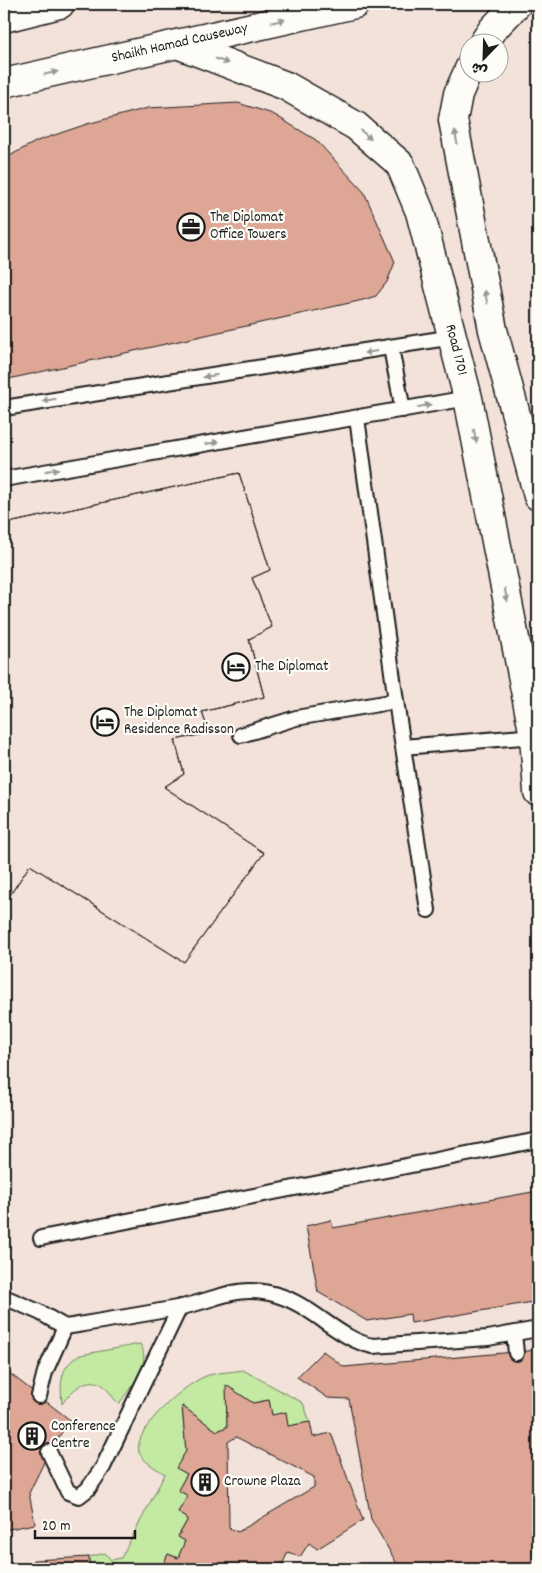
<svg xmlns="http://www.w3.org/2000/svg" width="542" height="1573" font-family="Dekko,'Playpen Sans Arabic',sans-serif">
  <rect width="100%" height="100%" fill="#f3e2da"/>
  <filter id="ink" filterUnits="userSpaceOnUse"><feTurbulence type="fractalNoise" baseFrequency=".02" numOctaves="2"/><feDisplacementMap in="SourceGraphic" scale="10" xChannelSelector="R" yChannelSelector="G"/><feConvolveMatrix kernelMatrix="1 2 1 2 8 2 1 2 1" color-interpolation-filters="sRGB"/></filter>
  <g filter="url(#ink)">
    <!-- green -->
    <path fill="#c4e9a3" stroke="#708260" d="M140,1344C153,1364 130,1387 119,1404C114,1400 111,1394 107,1389C90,1371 72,1390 62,1404C60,1382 60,1366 80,1355Z
      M243,1370L303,1403L310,1422L288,1426L272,1415L269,1400L253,1403L227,1386V1427L217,1431L182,1406L186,1451L177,1468L187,1474L178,1490L188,1496L178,1512L188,1519L178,1536L185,1541L178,1558L168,1554L161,1569L148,1566L146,1569H89V1557L105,1553L111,1560L121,1558L165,1474C157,1469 142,1461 139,1452C132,1429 189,1380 209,1375C220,1372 232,1372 243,1370Z"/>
    <!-- building -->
    <path fill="#dda695" stroke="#1c1c1c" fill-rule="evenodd" d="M238,103L273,114L316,140L364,192L395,262L387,282L376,296L363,300L4,380V159L37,141L87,124L148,108Z
      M239,473L270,570L252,578L272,627L249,639L264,697L202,712L209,733L175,740L184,774L164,787L264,853L184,962L30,865L4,904V524Z
      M239,473L270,570L252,578L272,627L249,639L264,697L202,712L209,733L175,740L184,774L164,787L264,853L184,962L30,865L4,904V524Z
      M538,1191V1301L411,1323L410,1314L367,1321L318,1292L306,1226L331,1220L333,1228Z
      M538,1350V1569H400L371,1519L349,1399L328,1398L297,1377L323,1351L344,1367Z
      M4,1369L70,1420L49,1452L29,1493L35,1524L4,1530Z
      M226,1385L253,1403L269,1400L272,1415L286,1412L288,1426L310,1422L313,1437L331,1433L363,1520L317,1549L309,1543L300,1557L288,1552L280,1569L270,1564L266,1569H240L229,1564L226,1569H161L168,1554L178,1558L185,1541L178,1537L188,1519L178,1512L188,1496L178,1490L187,1474L176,1468L186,1451L182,1406L217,1431L227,1427ZM236,1437L314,1477V1487L238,1532L229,1528L228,1442Z
      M89,1557V1569H33V1560Z"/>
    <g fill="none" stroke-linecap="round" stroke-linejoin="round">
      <!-- lane casing -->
      <g stroke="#1c1c1c" stroke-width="18">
        <path id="lane" d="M391,348L403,410
          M4,408L453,337
          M357,418L396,701L428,910
          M4,479L468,398
          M241,735L296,718L396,701
          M403,747L534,736
          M41,1238L538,1140
          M4,1297L39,1312L65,1327C102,1321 140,1315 177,1308C215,1301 236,1283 277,1295C312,1305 341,1341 373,1346L488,1338L538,1329
          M514,1334L516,1353
          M39,1396L45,1372L65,1327
          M49,1452L68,1492L79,1496L88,1489L103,1467L180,1307"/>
      </g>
      <!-- secondary casing -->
      <g stroke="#1c1c1c" stroke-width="31">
        <g id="secondary">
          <path d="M4,18L60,4"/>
          <path d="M484,42L492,30L517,4"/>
          <path id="s1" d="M177,44L286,86L356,126L400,164L420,212L468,398L534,736L538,792"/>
          <path d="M470,67L458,94L453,120L493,330L538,496"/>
          <path id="s2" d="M4,83L355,4"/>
        </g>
      </g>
      <!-- lane -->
      <use href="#lane" stroke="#fdfcf7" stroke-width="14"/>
      <!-- secondary -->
      <use href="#secondary" stroke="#fdfcf7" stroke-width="28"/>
    </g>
    <!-- one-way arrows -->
    <defs><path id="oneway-solid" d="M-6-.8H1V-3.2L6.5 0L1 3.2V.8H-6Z" transform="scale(1.25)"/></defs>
    <g fill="#989794">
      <use href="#oneway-solid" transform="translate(278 21) rotate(-13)"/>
      <use href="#oneway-solid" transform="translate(222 61) rotate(21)"/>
      <use href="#oneway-solid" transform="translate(51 73) rotate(-13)"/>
      <use href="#oneway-solid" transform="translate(366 135) rotate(41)"/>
      <use href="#oneway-solid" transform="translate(456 137) rotate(-101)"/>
      <use href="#oneway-solid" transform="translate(486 297) rotate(-101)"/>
      <use href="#oneway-solid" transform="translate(371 352) rotate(171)"/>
      <use href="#oneway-solid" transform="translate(210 376) rotate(171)"/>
      <use href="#oneway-solid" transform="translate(49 400) rotate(171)"/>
      <use href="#oneway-solid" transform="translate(424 406) rotate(-10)"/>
      <use href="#oneway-solid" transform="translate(475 436) rotate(79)"/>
      <use href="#oneway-solid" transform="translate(212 443) rotate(-10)"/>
      <use href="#oneway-solid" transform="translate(52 470) rotate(-10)"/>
      <use href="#oneway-solid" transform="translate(506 595) rotate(79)"/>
    </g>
  </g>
  <!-- icons -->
  <defs>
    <g id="office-ring" transform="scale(1.4375)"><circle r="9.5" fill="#fdfcf7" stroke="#1c1c1c" stroke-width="1.5"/><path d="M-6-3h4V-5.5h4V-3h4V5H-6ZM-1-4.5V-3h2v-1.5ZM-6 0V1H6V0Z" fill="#1c1c1c"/></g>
    <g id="hotel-ring" transform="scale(1.4375)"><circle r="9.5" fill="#fdfcf7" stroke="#1c1c1c" stroke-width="1.5"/><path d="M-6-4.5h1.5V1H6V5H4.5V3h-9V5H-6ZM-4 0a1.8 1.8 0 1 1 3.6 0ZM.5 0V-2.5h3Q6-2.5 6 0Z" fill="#1c1c1c"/></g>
    <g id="building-ring" transform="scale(1.4375)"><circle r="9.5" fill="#fdfcf7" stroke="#1c1c1c" stroke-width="1.5"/><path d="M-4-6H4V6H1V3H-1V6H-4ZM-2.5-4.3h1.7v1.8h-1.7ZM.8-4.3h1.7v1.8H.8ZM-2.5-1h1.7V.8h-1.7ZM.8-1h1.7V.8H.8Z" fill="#1c1c1c"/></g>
  </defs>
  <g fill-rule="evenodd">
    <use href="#office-ring" x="191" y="227"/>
    <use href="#hotel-ring" x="236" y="667"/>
    <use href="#hotel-ring" x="105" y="722"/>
    <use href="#building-ring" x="32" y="1436"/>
    <use href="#building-ring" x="205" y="1482"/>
  </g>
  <g text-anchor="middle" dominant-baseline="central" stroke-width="4.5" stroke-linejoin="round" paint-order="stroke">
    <!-- street labels -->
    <g font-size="15" fill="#1c1c1c" stroke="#fdfcf7">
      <text stroke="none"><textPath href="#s2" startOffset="180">Shaikh Hamad Causeway</textPath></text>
      <text stroke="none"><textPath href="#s1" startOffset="450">Road 1701</textPath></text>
    </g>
    <!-- poi labels -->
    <g font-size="15" fill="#1c1c1c" stroke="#fdfcf7" text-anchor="start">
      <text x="210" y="218">The Diplomat<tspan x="210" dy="17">Office Towers</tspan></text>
      <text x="255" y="667">The Diplomat</text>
      <text x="124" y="713">The Diplomat<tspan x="124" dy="17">Residence Radisson</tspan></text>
      <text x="51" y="1427">Conference<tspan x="51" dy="17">Centre</tspan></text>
      <text x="224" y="1482">Crowne Plaza</text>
    </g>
  </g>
  <!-- margin -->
  <rect width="542" height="1573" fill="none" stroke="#fdfcf7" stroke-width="20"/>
  <rect x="10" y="10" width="522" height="1553" fill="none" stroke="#1c1c1c" stroke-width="2" filter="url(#ink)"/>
  <!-- north arrow -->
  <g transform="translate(484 58) rotate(203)"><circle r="24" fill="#fdfcf7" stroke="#a3a29f"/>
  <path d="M0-4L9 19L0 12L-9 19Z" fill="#1c1c1c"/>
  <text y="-8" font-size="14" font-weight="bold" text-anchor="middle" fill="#1c1c1c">ش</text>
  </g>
  <!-- scale -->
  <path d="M35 1530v8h100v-8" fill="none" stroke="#1c1c1c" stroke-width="2.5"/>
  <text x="42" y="1530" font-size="15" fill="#1c1c1c" stroke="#fdfcf7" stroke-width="4" paint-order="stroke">20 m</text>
</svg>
